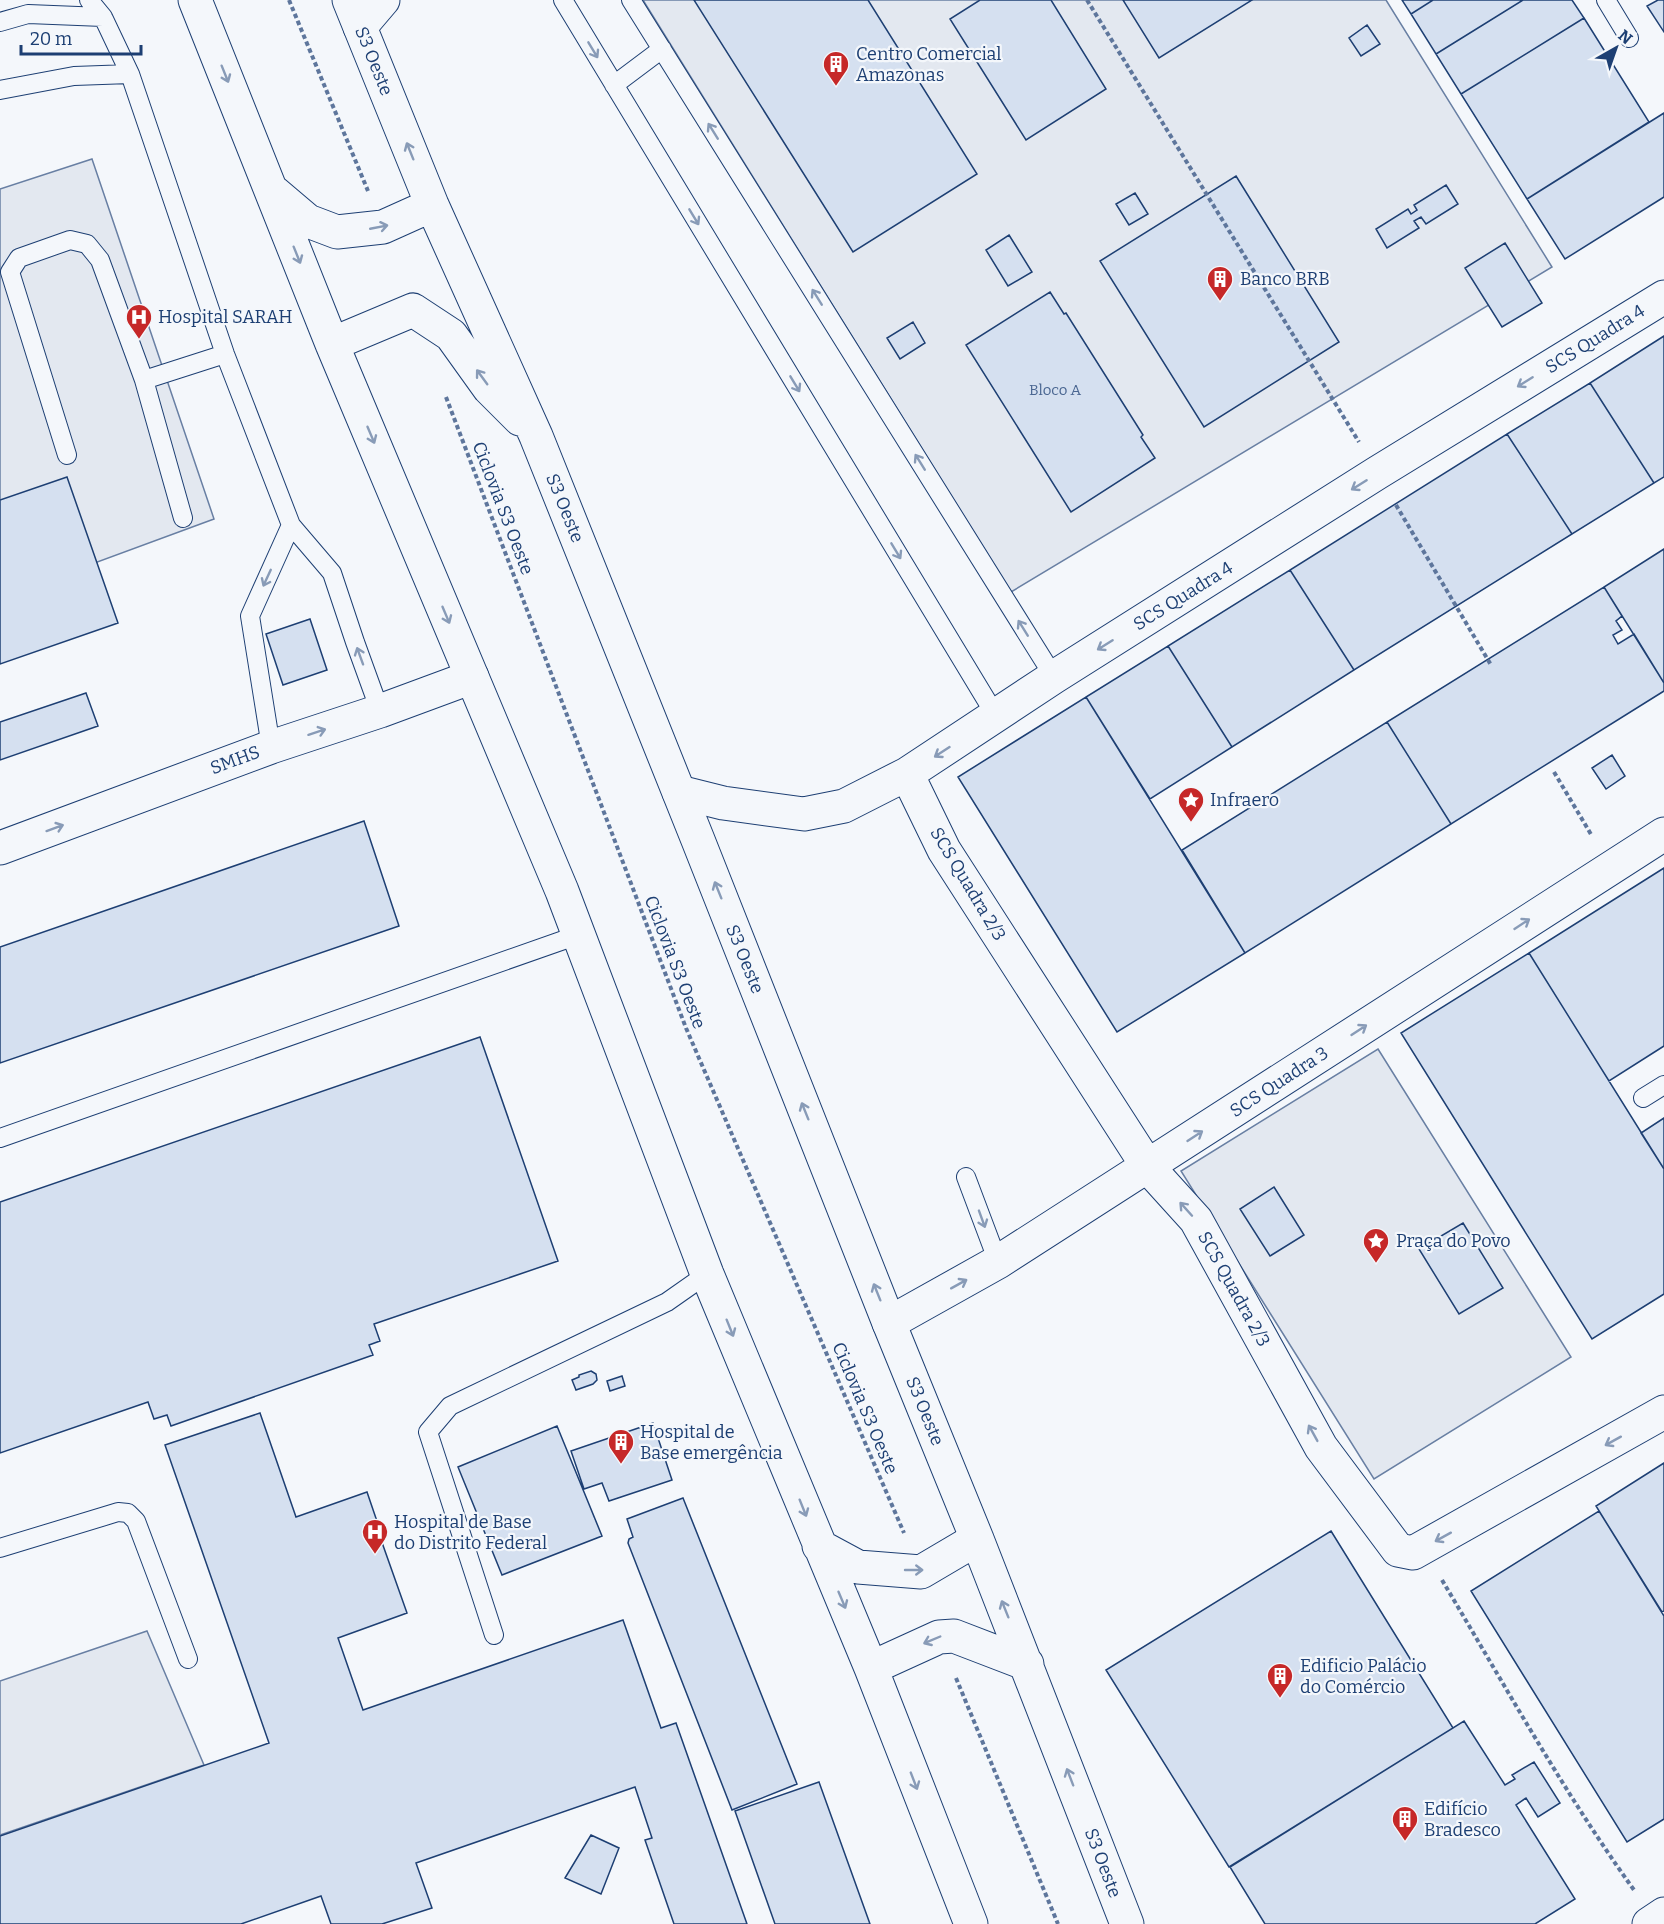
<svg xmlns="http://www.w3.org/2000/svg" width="1664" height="1924" font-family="Bitter,serif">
  <rect width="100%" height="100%" fill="#f4f7fb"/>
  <!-- parking -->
  <path fill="#e3e8f0" stroke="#687fa3" stroke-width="1.5" d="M643,0H1386L1552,267L1011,592Z
    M92,159L214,519L73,571L0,526V189Z
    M1378,1049L1571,1357L1374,1479L1181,1171Z
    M147,1631L204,1765L0,1835V1681Z"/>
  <!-- building -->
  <path fill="#d5e0f0" stroke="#1d3f73" stroke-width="1.5" d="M694,0H868L977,174L853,252Z
    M980,0H1051L1106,89L1026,140L950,19Z
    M1123,0H1252L1159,58Z
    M1402,0H1433L1411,14Z
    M1433,0H1523L1436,54L1411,14Z
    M1523,0H1572L1584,18L1461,94L1436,54Z
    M1658,0H1664V32L1647,6Z
    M1584,18L1649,122L1527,199L1461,94Z
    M1367,25L1380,44L1361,56L1349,38Z
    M1664,113V197L1565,259L1527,199Z
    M1236,176L1339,342L1204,427L1100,261Z
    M1446,185L1458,204L1426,224L1421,217L1414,221L1419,228L1387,248L1376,229L1408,209L1411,214L1417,210L1414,205Z
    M1135,193L1148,214L1129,225L1116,204Z
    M1009,235L1032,272L1008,286L986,250Z
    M1505,243L1542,303L1502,327L1465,268Z
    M1050,292L1064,314L1066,313L1143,435L1141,437L1155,458L1071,512L966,345Z
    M913,322L925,343L900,359L887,338Z
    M1664,336V477L1654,483L1590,383Z
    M1590,383L1654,483L1572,534L1507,434Z
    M1507,434L1572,534L1354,670L1290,570Z
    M67,477L118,623L0,664V500Z
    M1664,549V683L1604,587Z
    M1290,570L1354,670L1232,747L1168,646Z
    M1604,587L1622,616L1616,621L1622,630L1613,635L1618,644L1634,634L1664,683V691L1451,824L1387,722Z
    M310,619L327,670L283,685L266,634Z
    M1168,646L1232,747L1150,799L1086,697Z
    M86,693L98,726L0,760V722Z
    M1086,697L1245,953L1117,1032L958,777Z
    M1387,722L1451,824L1245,953L1182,850Z
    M1612,755L1625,776L1606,789L1592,768Z
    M364,821L399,926L0,1063V947Z
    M1664,868V1046L1609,1081L1529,953Z
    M1529,953L1664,1169V1294L1592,1339L1401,1033Z
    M480,1037L558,1261L374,1324L380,1341L369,1345L373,1355L171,1426L167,1415L154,1419L148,1402L0,1453V1202Z
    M1664,1118V1169L1641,1133Z
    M1274,1187L1304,1235L1270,1256L1240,1209Z
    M1463,1223L1503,1288L1459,1314L1419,1249Z
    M591,1371L596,1374L597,1380L593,1384L576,1390L572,1380L579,1377V1375Z
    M622,1376L625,1386L610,1391L607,1381Z
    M260,1413L296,1517L367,1492L381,1533L379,1534L407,1613L338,1638L363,1710L623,1620L661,1728L676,1723L747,1924H674L645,1840L652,1838L635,1787L416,1863L432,1908L382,1924H331L321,1896L241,1924H0V1836L269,1743L165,1445Z
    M653,1423L672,1480L609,1501L602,1483L584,1489L571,1451Z
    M557,1426L602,1536L502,1575L458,1467Z
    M1664,1463V1611L1662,1612L1596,1506Z
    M683,1498L797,1784L732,1810L628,1543L629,1539L633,1537L627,1519Z
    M1599,1511L1664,1616V1819L1627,1842L1471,1591Z
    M1331,1531L1453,1728L1229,1867L1106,1670Z
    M1464,1721L1505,1785L1515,1779L1512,1775L1534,1762L1560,1803L1538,1817L1526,1798L1516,1805L1575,1899L1535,1924H1265L1230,1867Z
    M819,1782L870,1924H775L735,1811Z
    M591,1835L619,1848L601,1894L565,1878Z"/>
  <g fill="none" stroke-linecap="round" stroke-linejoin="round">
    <!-- service casing -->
    <g stroke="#1d3f73" stroke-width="20">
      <path id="service" d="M89,0L103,17L130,74L225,354L291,525L332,573L355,642L380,711
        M563,0L996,716
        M631,0L1054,677
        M1606,0L1629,38
        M0,22L28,14L103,17
        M614,85L662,49
        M0,90L74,76L130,74
        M67,455L10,272L19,258L70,240L87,244L100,260L144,380
        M183,518L144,380L225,354
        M271,747L250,616L291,525
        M1643,1098L1664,1085
        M0,1138L578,935
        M966,1177L998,1262
        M0,1548L118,1512L128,1513L136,1521L188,1659
        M494,1635L428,1432L450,1406L667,1302L707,1274"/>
    </g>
    <!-- tertiary casing -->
    <g stroke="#1d3f73" stroke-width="35">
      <path id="tertiary" d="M360,27L383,0
        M907,774L944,850L1148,1167L1196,1220L1321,1447L1398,1550L1413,1553L1664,1412
        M679,792L723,803L804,814L844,806L907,774L1054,677L1377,473L1664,297
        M0,848L271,747L380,711L472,677
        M889,1323L998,1262L1664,834
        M1649,1924L1664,1914"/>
    </g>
    <!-- secondary casing -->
    <g stroke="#1d3f73" stroke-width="35">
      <path id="secondary" d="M195,0L332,344L562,891L707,1274L871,1668L971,1924
        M349,0L432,205L536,436L698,840L889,1323L977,1539L1127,1924
        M275,193L308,221L337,232L383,227L432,205
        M332,344L413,310L451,335L489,388L520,419
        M819,1546L858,1567L921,1572L977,1539
        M871,1668L939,1637L954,1636L1027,1664"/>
    </g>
    <!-- path -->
    <path stroke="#5e769c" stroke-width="4" stroke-dasharray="4.5 3" stroke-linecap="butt" d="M289,0L368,191
      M1087,0L1359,442
      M446,397L686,1028L904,1533
      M1396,505L1491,665
      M1554,772L1592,836
      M1442,1580C1504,1684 1563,1791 1634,1890
      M956,1678L1058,1924"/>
    <!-- service -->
    <use href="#service" stroke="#f4f7fb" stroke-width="18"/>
    <!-- tertiary -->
    <use href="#tertiary" stroke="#f4f7fb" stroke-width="33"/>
    <!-- secondary -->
    <use href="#secondary" stroke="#f4f7fb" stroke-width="33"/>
  </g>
  <!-- one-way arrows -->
  <defs><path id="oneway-shaft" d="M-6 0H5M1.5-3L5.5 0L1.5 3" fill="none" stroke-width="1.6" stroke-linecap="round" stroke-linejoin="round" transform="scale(1.5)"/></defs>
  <g stroke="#889bb7">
    <use href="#oneway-shaft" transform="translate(593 50) rotate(59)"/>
    <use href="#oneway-shaft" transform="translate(225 74) rotate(68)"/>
    <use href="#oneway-shaft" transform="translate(713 131) rotate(-122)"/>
    <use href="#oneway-shaft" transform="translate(410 151) rotate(-112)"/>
    <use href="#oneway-shaft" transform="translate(694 217) rotate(59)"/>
    <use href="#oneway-shaft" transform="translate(379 227) rotate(-11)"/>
    <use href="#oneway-shaft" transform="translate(297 255) rotate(68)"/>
    <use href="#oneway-shaft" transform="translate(817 297) rotate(-122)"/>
    <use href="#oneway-shaft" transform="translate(482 377) rotate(-126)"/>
    <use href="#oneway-shaft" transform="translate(1525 382) rotate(148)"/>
    <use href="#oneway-shaft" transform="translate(795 384) rotate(59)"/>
    <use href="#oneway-shaft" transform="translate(371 435) rotate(67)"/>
    <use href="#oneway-shaft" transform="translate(920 462) rotate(-122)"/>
    <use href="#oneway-shaft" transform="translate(1359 485) rotate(148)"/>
    <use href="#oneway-shaft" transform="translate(896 551) rotate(59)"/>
    <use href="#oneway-shaft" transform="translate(267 578) rotate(115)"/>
    <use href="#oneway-shaft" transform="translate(446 615) rotate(67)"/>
    <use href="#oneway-shaft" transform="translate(1023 628) rotate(-122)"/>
    <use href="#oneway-shaft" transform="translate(1105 645) rotate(148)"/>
    <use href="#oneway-shaft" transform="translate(360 656) rotate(-110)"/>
    <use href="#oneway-shaft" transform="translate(317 732) rotate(-18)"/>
    <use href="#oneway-shaft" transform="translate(942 752) rotate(147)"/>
    <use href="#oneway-shaft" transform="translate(55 828) rotate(-20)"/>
    <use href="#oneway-shaft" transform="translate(718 890) rotate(-112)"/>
    <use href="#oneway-shaft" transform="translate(1522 924) rotate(-33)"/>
    <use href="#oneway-shaft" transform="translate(1359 1030) rotate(-33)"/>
    <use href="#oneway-shaft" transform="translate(805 1111) rotate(-112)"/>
    <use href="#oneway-shaft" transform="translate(1195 1136) rotate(-33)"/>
    <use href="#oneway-shaft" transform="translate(1186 1209) rotate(-132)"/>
    <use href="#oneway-shaft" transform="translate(982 1219) rotate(70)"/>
    <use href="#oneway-shaft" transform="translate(959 1284) rotate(-29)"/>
    <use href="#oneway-shaft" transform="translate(877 1292) rotate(-112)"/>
    <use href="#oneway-shaft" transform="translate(730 1328) rotate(68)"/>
    <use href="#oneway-shaft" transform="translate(1313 1433) rotate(-119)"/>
    <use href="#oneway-shaft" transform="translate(1613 1441) rotate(151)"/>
    <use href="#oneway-shaft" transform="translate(803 1508) rotate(68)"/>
    <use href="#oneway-shaft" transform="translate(1443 1537) rotate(151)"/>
    <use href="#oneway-shaft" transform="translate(914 1570)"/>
    <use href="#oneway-shaft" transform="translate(842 1600) rotate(67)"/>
    <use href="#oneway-shaft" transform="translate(1005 1609) rotate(-112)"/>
    <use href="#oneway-shaft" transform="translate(932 1640) rotate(157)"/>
    <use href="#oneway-shaft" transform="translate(1070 1777) rotate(-111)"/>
    <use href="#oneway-shaft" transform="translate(914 1781) rotate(69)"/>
  </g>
  <!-- icons -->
  <defs>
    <g id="building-pin" transform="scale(1.35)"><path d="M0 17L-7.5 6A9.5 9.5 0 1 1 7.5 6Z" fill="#c62828" stroke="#f4f7fb"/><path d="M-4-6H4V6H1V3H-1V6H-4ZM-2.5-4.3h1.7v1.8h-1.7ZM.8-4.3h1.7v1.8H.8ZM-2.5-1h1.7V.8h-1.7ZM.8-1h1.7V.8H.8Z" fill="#fff"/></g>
    <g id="hospital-pin" transform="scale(1.35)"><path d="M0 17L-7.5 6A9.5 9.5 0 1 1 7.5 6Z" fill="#c62828" stroke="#f4f7fb"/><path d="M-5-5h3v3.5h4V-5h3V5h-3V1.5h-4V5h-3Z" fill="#fff"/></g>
    <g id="sight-pin" transform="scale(1.35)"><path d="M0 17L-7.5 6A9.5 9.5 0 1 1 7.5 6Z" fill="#c62828" stroke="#f4f7fb"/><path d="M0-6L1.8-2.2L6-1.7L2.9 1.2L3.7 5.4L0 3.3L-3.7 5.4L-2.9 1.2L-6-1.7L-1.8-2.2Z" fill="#fff"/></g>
  </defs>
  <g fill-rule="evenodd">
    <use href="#building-pin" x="836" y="64"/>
    <use href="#building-pin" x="1220" y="279"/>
    <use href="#hospital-pin" x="139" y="317"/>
    <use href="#sight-pin" x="1191" y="800"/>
    <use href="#sight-pin" x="1376" y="1241"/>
    <use href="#building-pin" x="621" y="1442"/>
    <use href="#hospital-pin" x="375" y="1532"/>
    <use href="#building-pin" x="1280" y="1676"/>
    <use href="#building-pin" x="1405" y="1819"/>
  </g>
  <g text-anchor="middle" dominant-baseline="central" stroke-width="4.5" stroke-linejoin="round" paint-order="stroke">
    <!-- number labels -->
    <g font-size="15" fill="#4b6792">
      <text x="1055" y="390">Bloco A</text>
    </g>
    <!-- poi labels -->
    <g font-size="18" fill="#1d3f73" stroke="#f4f7fb" text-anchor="start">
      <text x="856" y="54">Centro Comercial<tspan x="856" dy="21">Amazonas</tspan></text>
      <text x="1240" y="279">Banco BRB</text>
      <text x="158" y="317">Hospital SARAH</text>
      <text x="1210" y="800">Infraero</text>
      <text x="1396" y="1241">Praça do Povo</text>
      <text x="640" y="1432">Hospital de<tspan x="640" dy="21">Base emergência</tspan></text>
      <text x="394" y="1522">Hospital de Base<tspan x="394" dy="21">do Distrito Federal</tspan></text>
      <text x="1300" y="1666">Edificio Palácio<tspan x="1300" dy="21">do Comércio</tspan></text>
      <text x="1424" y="1809">Edifício<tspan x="1424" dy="21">Bradesco</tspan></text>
    </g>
    <!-- street labels -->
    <g font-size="18" fill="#1d3f73" stroke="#f4f7fb">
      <text transform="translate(374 61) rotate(68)">S3 Oeste</text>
      <text transform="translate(1595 339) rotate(-32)">SCS Quadra 4</text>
      <text transform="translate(503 508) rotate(69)">Ciclovia S3 Oeste</text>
      <text transform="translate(565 508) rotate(68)">S3 Oeste</text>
      <text transform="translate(1183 596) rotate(-32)">SCS Quadra 4</text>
      <text transform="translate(235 760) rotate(-20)">SMHS</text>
      <text transform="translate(968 884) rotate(59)">SCS Quadra 2/3</text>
      <text transform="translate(745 959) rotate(68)">S3 Oeste</text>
      <text transform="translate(675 962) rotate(69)">Ciclovia S3 Oeste</text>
      <text transform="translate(1279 1082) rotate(-33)">SCS Quadra 3</text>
      <text transform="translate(1234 1289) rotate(61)">SCS Quadra 2/3</text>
      <text transform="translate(865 1408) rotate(67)">Ciclovia S3 Oeste</text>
      <text transform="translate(925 1411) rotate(68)">S3 Oeste</text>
      <text transform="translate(1103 1863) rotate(69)">S3 Oeste</text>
    </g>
  </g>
  <!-- north arrow -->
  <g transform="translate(1616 48) rotate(40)" stroke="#f4f7fb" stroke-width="4.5" paint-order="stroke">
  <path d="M0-4.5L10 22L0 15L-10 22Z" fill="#1d3f73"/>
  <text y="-9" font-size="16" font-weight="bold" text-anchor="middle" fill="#1d3f73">N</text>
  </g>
  <!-- scale -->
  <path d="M21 45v9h120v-9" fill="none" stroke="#1d3f73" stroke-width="3"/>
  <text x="30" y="45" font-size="18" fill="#1d3f73" stroke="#f4f7fb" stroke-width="4.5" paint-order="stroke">20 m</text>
</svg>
